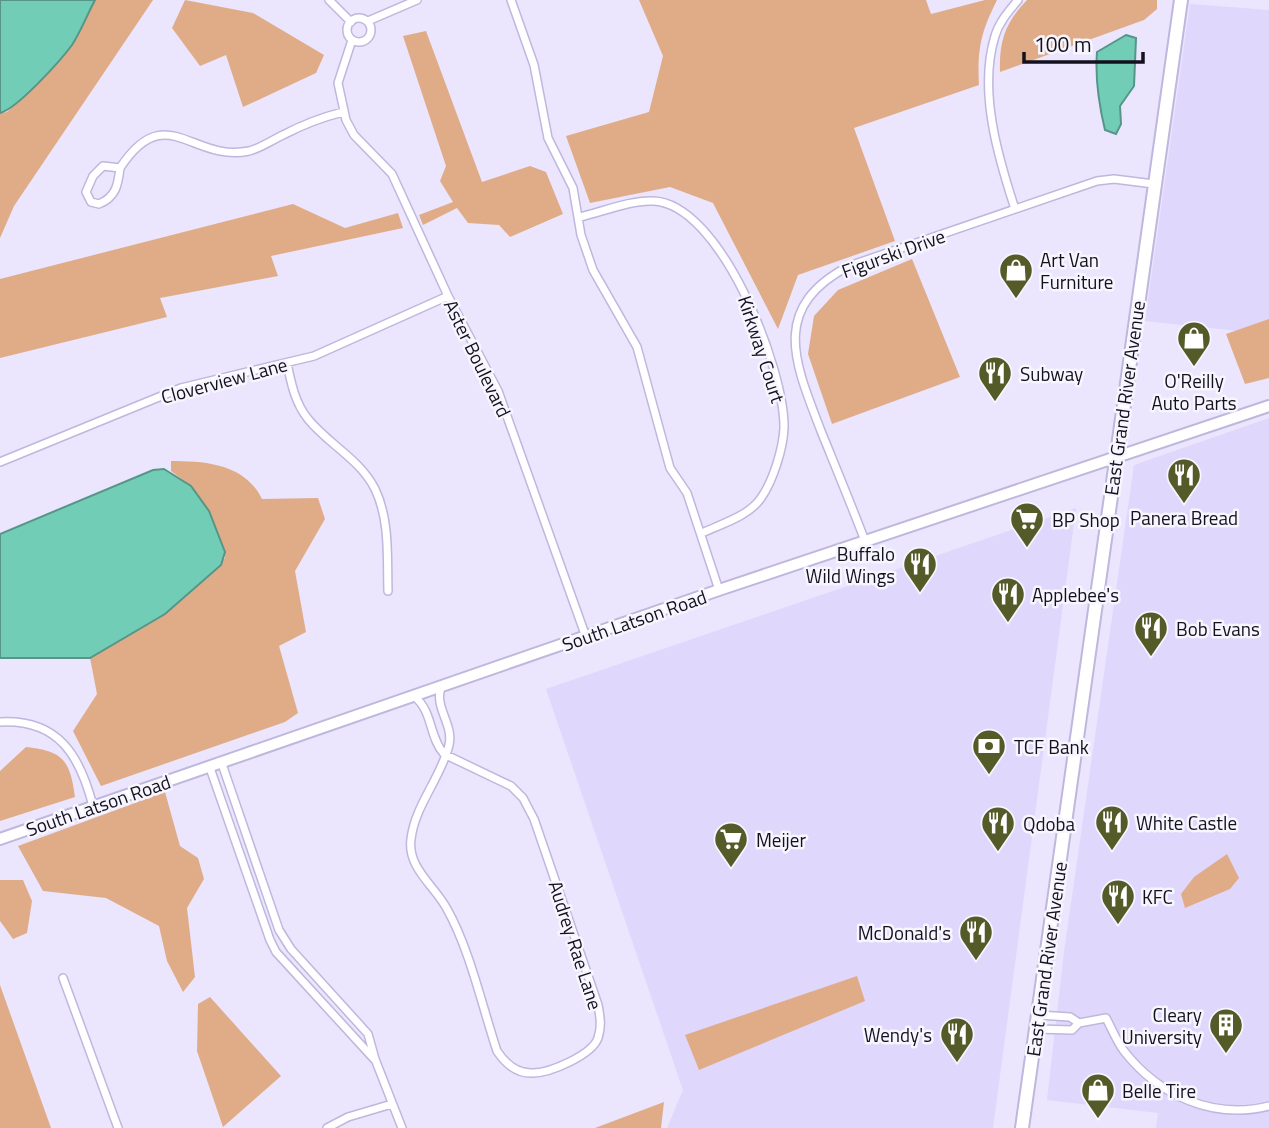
<svg xmlns="http://www.w3.org/2000/svg" width="1269" height="1128" font-family="'Titillium Web',sans-serif">
  <rect width="100%" height="100%" fill="#ebe5fd"/>
  <!-- built -->
  <path fill="#e0d7fd" d="M1190,4L1269,10V320L1238,331L1145,321Z
    M1269,418V1128H1156L1158,1113L1047,1100L1064,952L1134,465Z
    M1076,508L993,1128H667L683,1090L546,689Z"/>
  <!-- green -->
  <path fill="#e0ac88" d="M95,0H153L14,206L0,238V113L7,112L71,46Z
    M185,0L253,13L324,55L316,73L243,107L226,55L200,66L172,28Z
    M639,0H926L931,14L985,0H997C981,32 977,49 979,85L854,128L895,241L798,275L778,329L713,203L670,187L590,203L566,136L649,112L663,56Z
    M1027,0H1157V9L1144,20L1000,72C999,41 1005,23 1027,0Z
    M426,31L482,182L530,166L546,172L563,214L510,237L499,225L468,223L457,208L423,225L419,215L453,202L440,181L446,166L403,36Z
    M293,204L345,228L398,213L403,228L271,256L278,276L160,298L167,317L0,358V279Z
    M912,259L960,377L832,424L808,354L814,316L838,290Z
    M1269,319V378L1245,384L1226,334Z
    M171,461C206,461 245,464 262,499L318,498L325,519L295,571L306,632L279,646L298,713L285,722L101,786L73,731L97,694L90,658L165,614L225,558L191,486L171,471Z
    M26,747C63,751 70,760 75,797L0,821V771Z
    M165,792L180,846L198,858L204,879L187,908L195,977L183,992L167,961L159,926L106,898L43,891L18,846Z
    M1227,854L1239,878L1230,889L1185,908L1181,894L1194,877Z
    M0,880H23L32,901L27,933L13,939L0,921Z
    M857,976L865,1001L699,1070L685,1035Z
    M0,985L51,1128H0Z
    M210,997L281,1076L223,1127L197,1051L198,1004Z
    M664,1102L661,1128H595Z"/>
  <!-- water -->
  <path fill="#72cdb6" stroke="#569588" stroke-width="2" d="M0,0H95C87,15 81,31 72,45C61,60 17,109 0,113Z
    M1126,35L1136,38L1134,86L1120,106L1121,124L1116,134L1105,130C1099,105 1095,78 1097,52Z
    M164,469L191,486L209,511L225,552L221,565L165,614L90,658H0V534L153,470Z"/>
  <g fill="none" stroke-linecap="round" stroke-linejoin="round">
    <!-- street casing -->
    <g stroke="#bfb7dd" stroke-width="10">
      <path id="street" d="M329,0L351,22
        M511,0L534,65L548,138L573,188L581,235L593,270L637,347L670,468L687,493L719,590
        M347 30a12 12 0 1 1 24 0a12 12 0 1 1-24 0Z
        M368,21L417,0
        M352,40L338,83L346,120L354,135L392,174L448,296L498,391L586,637
        M120,168C118,185 116,197 99,204L91,202L86,192L93,176L103,166L120,168C166,98 192,163 249,151C261,148 272,140 283,135C302,125 323,117 343,112
        M1015,209C998,157 978,90 995,36C999,22 1009,11 1018,0
        M580,217C602,212 630,200 653,201C721,203 785,370 784,428C783,449 773,481 761,498C749,516 721,524 702,533
        M287,363C291,383 295,403 308,419C328,444 360,459 375,489C390,520 387,558 388,591
        M0,462L181,388L314,356L448,296
        M865,541C851,504 836,468 821,431C795,363 769,308 849,266L1097,181L1114,179L1154,184
        M415,697C433,712 429,737 444,754L511,786L523,798L534,819L598,1005C600,1016 602,1026 598,1038C592,1055 550,1073 533,1073C517,1074 505,1063 497,1051C482,1006 470,950 447,909C435,886 407,868 411,839C415,805 441,778 449,745C454,725 434,707 441,688
        M0,722C59,719 80,756 93,806
        M222,764L279,930L291,949L368,1034L375,1059L402,1128
        M210,768L270,940L276,952L374,1059
        M63,978L118,1128
        M1038,1015L1070,1017L1079,1023
        M1036,1029L1072,1030L1079,1023L1106,1018C1112,1029 1117,1042 1124,1051C1159,1096 1214,1120 1269,1106
        M327,1128L348,1117L392,1104"/>
    </g>
    <!-- secondary casing -->
    <g stroke="#bfb7dd" stroke-width="14">
      <path id="secondary" d="M0,839L719,590L1269,406"/>
    </g>
    <!-- primary casing -->
    <g stroke="#bfb7dd" stroke-width="16">
      <path id="primary" d="M1022,1128L1181,0"/>
    </g>
    <!-- street -->
    <use href="#street" stroke="#fff" stroke-width="7"/>
    <!-- secondary -->
    <use href="#secondary" stroke="#fff" stroke-width="10"/>
    <!-- primary -->
    <use href="#primary" stroke="#fff" stroke-width="12"/>
  </g>
  <!-- icons -->
  <defs>
    <g id="shop-pin" transform="scale(1.75)"><path d="M0 17L-7.5 6A9.5 9.5 0 1 1 7.5 6Z" fill="#545b29" stroke="#f7f5fd"/><path d="M-5-2.5h2.3a2.7 3.5 0 0 1 5.4 0H5L5.5 6h-11ZM-1.5-2.5h3a1.5 2.3 0 0 0-3 0Z" fill="#fff"/></g>
    <g id="restaurant-pin" transform="scale(1.75)"><path d="M0 17L-7.5 6A9.5 9.5 0 1 1 7.5 6Z" fill="#545b29" stroke="#f7f5fd"/><path d="M-5-6h1v4h1v-4h1v4h1v-4h1v5L-1.5 .5V6h-2V.5L-5-1ZM5-6V6H3V1.5H1.5Q1.5-4 5-6Z" fill="#fff"/></g>
    <g id="supermarket-pin" transform="scale(1.75)"><path d="M0 17L-7.5 6A9.5 9.5 0 1 1 7.5 6Z" fill="#545b29" stroke="#f7f5fd"/><path d="M-6-5.5h2.5l.6 2H6L4.5 2H-2.5L-4.4-4H-6ZM-1.5 3.2a1.3 1.3 0 1 0 .1 0ZM3 3.2a1.3 1.3 0 1 0 .1 0Z" fill="#fff"/></g>
    <g id="bank-pin" transform="scale(1.75)"><path d="M0 17L-7.5 6A9.5 9.5 0 1 1 7.5 6Z" fill="#545b29" stroke="#f7f5fd"/><path d="M-6-4H6V4H-6ZM0-2.3a2.3 2.3 0 1 0 0 4.6a2.3 2.3 0 1 0 0-4.6Z" fill="#fff"/></g>
    <g id="building-pin" transform="scale(1.75)"><path d="M0 17L-7.5 6A9.5 9.5 0 1 1 7.5 6Z" fill="#545b29" stroke="#f7f5fd"/><path d="M-4-6H4V6H1V3H-1V6H-4ZM-2.5-4.3h1.7v1.8h-1.7ZM.8-4.3h1.7v1.8H.8ZM-2.5-1h1.7V.8h-1.7ZM.8-1h1.7V.8H.8Z" fill="#fff"/></g>
  </defs>
  <g fill-rule="evenodd">
    <use href="#shop-pin" x="1016" y="270"/>
    <use href="#shop-pin" x="1194" y="338"/>
    <use href="#restaurant-pin" x="995" y="373"/>
    <use href="#restaurant-pin" x="1184" y="475"/>
    <use href="#supermarket-pin" x="1027" y="519"/>
    <use href="#restaurant-pin" x="920" y="564"/>
    <use href="#restaurant-pin" x="1008" y="594"/>
    <use href="#restaurant-pin" x="1151" y="628"/>
    <use href="#bank-pin" x="989" y="746"/>
    <use href="#restaurant-pin" x="1112" y="822"/>
    <use href="#restaurant-pin" x="998" y="823"/>
    <use href="#supermarket-pin" x="731" y="839"/>
    <use href="#restaurant-pin" x="1118" y="896"/>
    <use href="#restaurant-pin" x="976" y="932"/>
    <use href="#building-pin" x="1226" y="1025"/>
    <use href="#restaurant-pin" x="957" y="1034"/>
    <use href="#shop-pin" x="1098" y="1090"/>
  </g>
  <g text-anchor="middle" dominant-baseline="central" stroke-width="5" stroke-linejoin="round" paint-order="stroke">
    <!-- street labels -->
    <g font-size="19" fill="#14111e" stroke="#f7f5fd">
      <text transform="translate(893 253) rotate(-20)">Figurski Drive</text>
      <text transform="translate(762 349) rotate(72)">Kirkway Court</text>
      <text transform="translate(478 358) rotate(64)">Aster Boulevard</text>
      <text transform="translate(224 380) rotate(-15)">Cloverview Lane</text>
      <text transform="translate(1124 398) rotate(-82)">East Grand River Avenue</text>
      <text transform="translate(634 620) rotate(-19)">South Latson Road</text>
      <text transform="translate(98 805) rotate(-19)">South Latson Road</text>
      <text transform="translate(576 945) rotate(72)">Audrey Rae Lane</text>
      <text transform="translate(1046 959) rotate(-82)">East Grand River Avenue</text>
    </g>
    <!-- poi labels -->
    <g font-size="19" fill="#14111e" stroke="#f7f5fd" text-anchor="start">
      <text x="1040" y="259">Art Van<tspan x="1040" dy="22">Furniture</tspan></text>
      <text x="1020" y="373">Subway</text>
      <text x="1194" y="380" text-anchor="middle">O'Reilly<tspan x="1194" dy="22">Auto Parts</tspan></text>
      <text x="1184" y="517" text-anchor="middle">Panera Bread</text>
      <text x="1052" y="519">BP Shop</text>
      <text x="895" y="553" text-anchor="end">Buffalo<tspan x="895" dy="22">Wild Wings</tspan></text>
      <text x="1032" y="594">Applebee's</text>
      <text x="1176" y="628">Bob Evans</text>
      <text x="1014" y="746">TCF Bank</text>
      <text x="1136" y="822">White Castle</text>
      <text x="1023" y="823">Qdoba</text>
      <text x="756" y="839">Meijer</text>
      <text x="1142" y="896">KFC</text>
      <text x="951" y="932" text-anchor="end">McDonald's</text>
      <text x="1202" y="1014" text-anchor="end">Cleary<tspan x="1202" dy="22">University</tspan></text>
      <text x="932" y="1034" text-anchor="end">Wendy's</text>
      <text x="1122" y="1090">Belle Tire</text>
    </g>
  </g>
  <!-- scale -->
  <path d="M1024 52v10h119v-10" fill="none" stroke="#14111e" stroke-width="3.5"/>
  <text x="1034" y="52" font-size="21" fill="#14111e" stroke="#f7f5fd" stroke-width="5" paint-order="stroke">100 m</text>
</svg>
